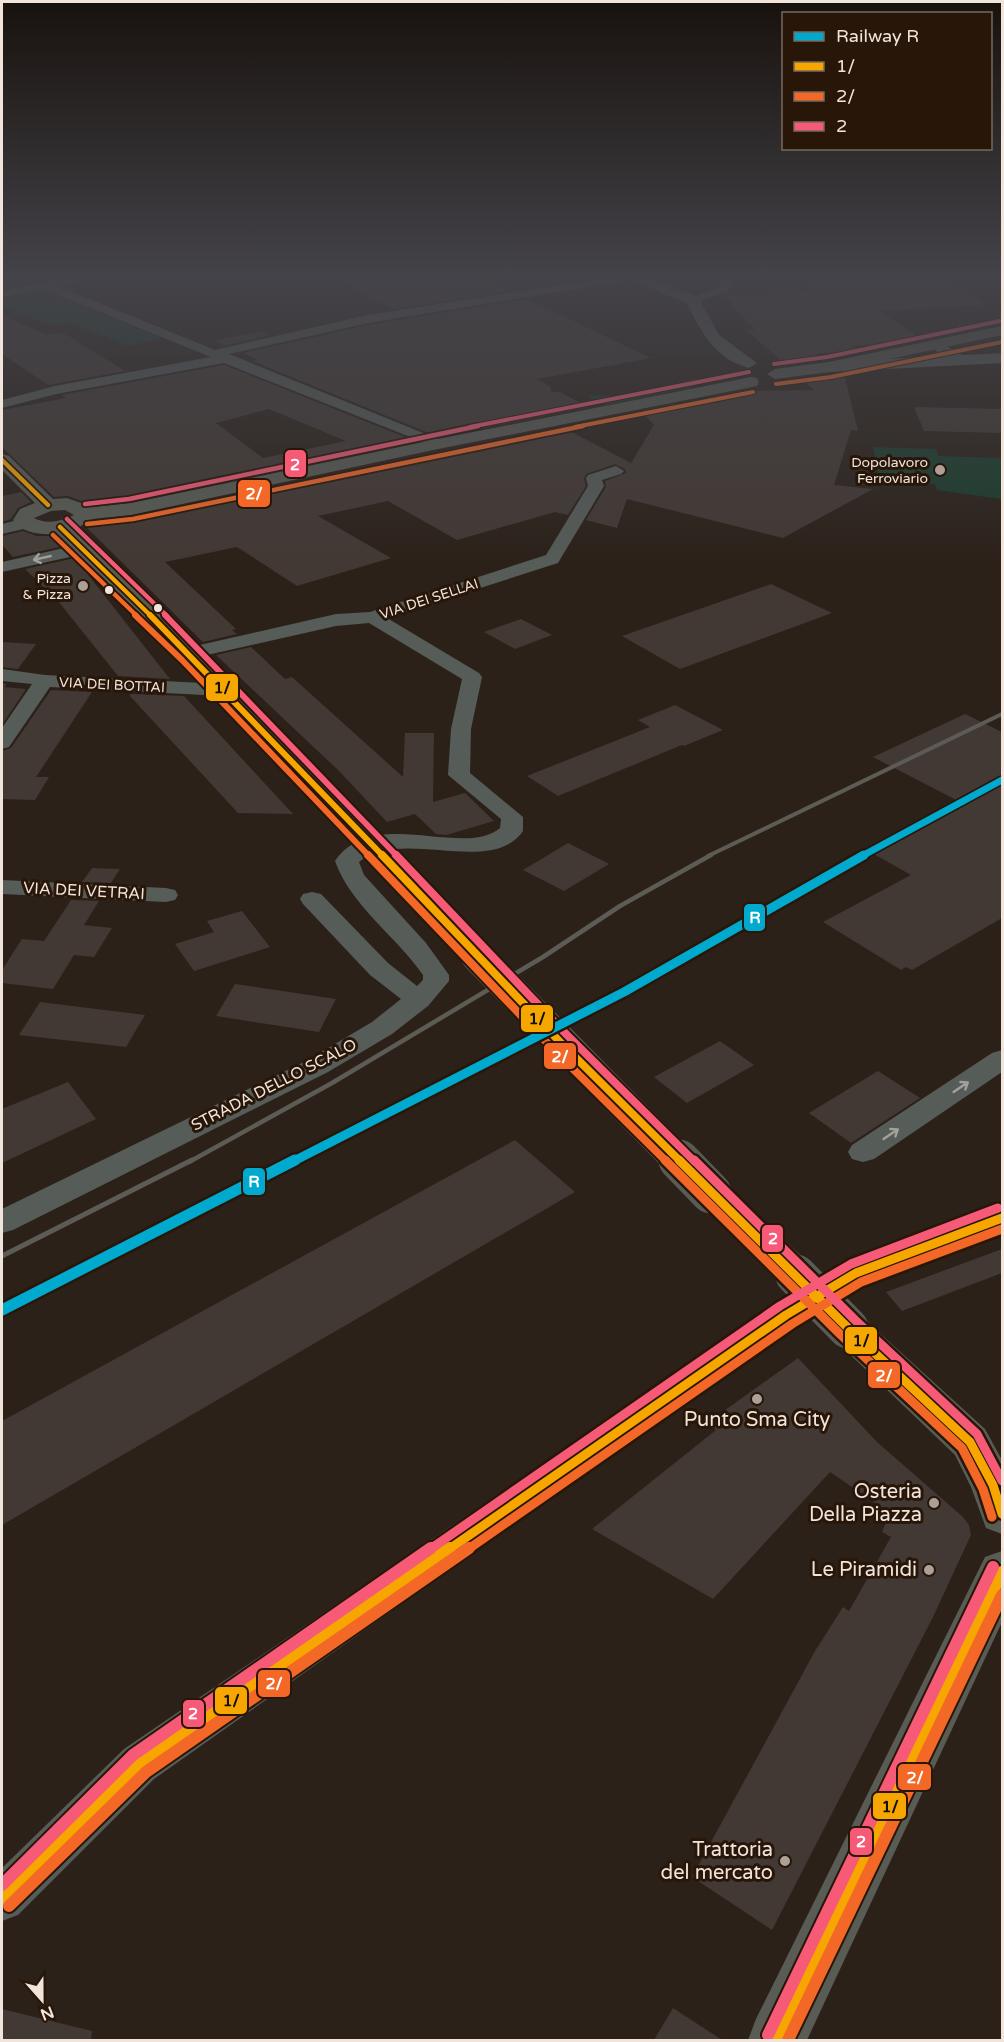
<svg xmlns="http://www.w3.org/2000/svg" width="1004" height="2042" font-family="'Varela Round',sans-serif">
  <rect width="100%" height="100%" fill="#2b2119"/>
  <!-- green -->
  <path fill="#1b3d2d" d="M40,289L162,338L129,346L71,323L48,325L2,305V297Z
    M699,378L709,381L689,388L605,405L591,399L589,395L618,396Z
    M873,447L936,449L938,456L1002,458V499L937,490L935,484L880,482Z"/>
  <!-- building -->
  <path fill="#423934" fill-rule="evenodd" d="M334,278H482L509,291L394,309Z
    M803,278H924L944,283L950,282L985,305L879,311L923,340L853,346L860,350L815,354L823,360L786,365L746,330H755L725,296L818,292Z
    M527,299L651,358L537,379L551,387V392H560L588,407L438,437L252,361L258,360L243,353L368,325Z
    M2,315L47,335L62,332L125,371L48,385L2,354Z
    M260,331L270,335L224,346L214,341Z
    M224,365L415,441L131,501L92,505L68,496L54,497L2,447V410L66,398L62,395ZM269,409L346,441L263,458L216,423Z
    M839,374L845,378L858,431L851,430L834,485L873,489L783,538L627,499L617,528L586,520L606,487L605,481L626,473L625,469L615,464L586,474L584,479L586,486L568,515L555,512L457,540L388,501L318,516L391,558L297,586L237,547L165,562L236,629L232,630L237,634L203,642L85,526L94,521L131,517L562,427L631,463L654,425L641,411L676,404L678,406L722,402L721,395L744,394V391L814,390L800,378Z
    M914,407L1002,409V433L924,431Z
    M21,492L31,502L18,508L11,519L2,522V496Z
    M23,531L37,536H54L64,546L13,557L2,545V536Z
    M75,558L166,674L170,679L118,676L50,591H48L25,569Z
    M771,584L832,613L680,669L622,636Z
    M521,619L552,635L515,649L484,632Z
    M2,642L36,644L18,669L2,667Z
    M251,647L285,679L292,677L403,777L405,733H434L433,802L465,793L494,821L446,835L436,834L415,814L387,822L339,771L216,655Z
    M2,683L7,684L4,687L26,689L2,725Z
    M51,690L92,692L36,777H49L35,800L2,799V751L11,748Z
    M132,694L184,696L293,814L238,813L129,695Z
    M675,705L723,730L684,746L682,745L558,796L527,776L650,727L638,720Z
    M965,714L1002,732V918L912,970L906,967L901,970L823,922L911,875L872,853L966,805L873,757Z
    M568,843L609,864L564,891L523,870Z
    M92,868L120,869L111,883L82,882Z
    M71,900L99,901L84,925L112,928L94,957L74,955L53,989L2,983V970L22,939L44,941Z
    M242,911L270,947L194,971L175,944L214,932L207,921Z
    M235,984L336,999L319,1032L216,1016Z
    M40,1002L145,1015L126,1047L19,1035Z
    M720,1041L754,1065L687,1103L654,1077Z
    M878,1071L920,1098L851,1143L809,1113Z
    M68,1082L96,1119L2,1163V1109Z
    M515,1140L575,1192L2,1525V1421Z
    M1002,1249V1273L902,1311L886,1292Z
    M798,1358L877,1442L963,1517L969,1525L971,1535L933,1617L772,1930L692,1877L815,1651L843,1607L849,1611L891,1537L882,1532L890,1513L830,1472L713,1599L592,1529L716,1430L707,1423Z
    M673,2008L722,2040H654Z
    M2,2009L92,2031L91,2040H2Z"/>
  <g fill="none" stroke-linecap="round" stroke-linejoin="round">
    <!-- street-tunnel -->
    <path stroke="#493e36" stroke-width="34" stroke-dasharray="34 16" stroke-linecap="butt" d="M803,1304L856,1273"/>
    <!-- street -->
    <path fill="#565c58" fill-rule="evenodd" d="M66,278H88L86,280L57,286L215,350L368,315L605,278H631L625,281L368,323L229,354L443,441L445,444L438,448L224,363L56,394L2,408V400L55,386L211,357L43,289L2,297V291Z
      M723,278H735L728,291L693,304L687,300L719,287Z
      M937,341L972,360L965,364L941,356L931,345Z
      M616,466L624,471L621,474L602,480L604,486L558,563L387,618L479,673L482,677L471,729L470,773L523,817V831C491,877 402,827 359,862L364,875L426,943L449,975V981L428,1006L392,1034L328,1072L13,1230L2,1233V1209L308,1060L372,1022L401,999L370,975L303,904L300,899L303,894L312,892L321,894L388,963L417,986L423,980V975C396,936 351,906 335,861C374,805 463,859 500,828L501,819L448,775L451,729L462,679L369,623L336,626L189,659L182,657L179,653L182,649L336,614L370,612L546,555L588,486L586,478L588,475Z
      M26,518L34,523L32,527L2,534V524Z
      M82,544L88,545L91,549L88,553L2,572V562Z
      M2,669L45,675L223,684L230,686L233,690L230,694L223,696L50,687L9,747L2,749V728L32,684L2,681Z
      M2,880L166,888L175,890L178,895L175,900L166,902L2,894Z
      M1002,1050V1072L874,1159L863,1162L852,1159L848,1152L852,1145L992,1053Z
      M1002,1207V1230L856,1285L845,1282L840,1273L845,1264Z
      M786,1302L798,1306L803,1315L798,1324L154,1779L18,1915L2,1921V1868L124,1749L774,1306Z"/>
    <!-- secondary -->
    <path fill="#595e59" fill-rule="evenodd" d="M630,278H649L698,297L719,335L757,363L749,368C715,359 701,332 687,303L632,281Z
      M1002,353V363L829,372L821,367L829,362Z"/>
    <!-- primary -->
    <path fill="#595c55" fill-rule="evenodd" d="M1002,326V335L829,372L775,379L767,374L775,369L829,362Z
      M751,377L757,378L759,382L757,386L438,449L131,515L93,519L74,530L197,648L488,949L493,956L488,963L477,965L466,963L181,658L55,534C40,535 22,533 13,520L20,509L35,503L2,470V454L9,456L53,499L67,498L92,507L131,503L438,439ZM65,510L74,515C62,521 47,525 34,518L51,511Z
      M711,1180L724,1184L810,1264L816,1275L810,1286L796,1290L782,1286L698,1202L692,1193L698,1184Z
      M848,1312L862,1317L985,1429L1002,1460V1534L986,1528L971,1487L955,1455L834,1339L828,1328L834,1317Z
      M1002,1551V1622L807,2040H748L756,2019L985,1557Z"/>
    <!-- rail-far2 -->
    <path stroke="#5d5b55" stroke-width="4" d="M708,856L1002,714"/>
    <!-- rail-far1 -->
    <path stroke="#5d5b55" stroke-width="4.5" d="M189,1162L332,1083L543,957L620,906L711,855"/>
    <!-- rail -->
    <path stroke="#5d5b55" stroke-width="5" d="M2,1256L192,1160"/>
    <!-- primary-bridge-far1 -->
    <path stroke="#595c55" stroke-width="32" d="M477,956L680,1162"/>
    <!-- primary-bridge -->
    <path stroke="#595c55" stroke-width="41" d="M679,1160L711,1193
      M796,1275L848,1328"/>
    <!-- bus-1-far4 casing -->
    <g stroke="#281609" stroke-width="8">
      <path id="bus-1-far4" d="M2,460L48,505
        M60,527L151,616"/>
    </g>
    <!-- bus-1-far3 casing -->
    <g stroke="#281609" stroke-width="10">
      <path id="bus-1-far3" d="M150,615L383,856"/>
    </g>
    <!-- bus-1-far2 casing -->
    <g stroke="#281609" stroke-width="12">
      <path id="bus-1-far2" d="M382,855L560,1042L681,1162"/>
    </g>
    <!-- bus-1-far1 casing -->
    <g stroke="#281609" stroke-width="14">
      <path id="bus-1-far1" d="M679,1160L848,1328L970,1442L993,1485L1002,1514
        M448,1550L786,1315L856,1273L1002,1218"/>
    </g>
    <!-- bus-1 casing -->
    <g stroke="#281609" stroke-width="16">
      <path id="bus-1" d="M2,1899L139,1764L450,1548
        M777,2040L1002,1572"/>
    </g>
    <!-- bus-2-far5 casing -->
    <g stroke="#281609" stroke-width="6">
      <path id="bus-2-far5" d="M776,384L831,377L1002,342
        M575,427L753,392"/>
    </g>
    <!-- bus-2-far4 casing -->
    <g stroke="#281609" stroke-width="8">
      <path id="bus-2-far4" d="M87,524L133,519L583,426
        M53,535L137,616"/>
    </g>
    <!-- bus-2-far3 casing -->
    <g stroke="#281609" stroke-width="10">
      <path id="bus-2-far3" d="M135,615L182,660L369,856"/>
    </g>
    <!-- bus-2-far2 casing -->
    <g stroke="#281609" stroke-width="12">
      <path id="bus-2-far2" d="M368,855L553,1049L667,1162"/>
    </g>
    <!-- bus-2-far1 casing -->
    <g stroke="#281609" stroke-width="14">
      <path id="bus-2-far1" d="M665,1160L841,1335L962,1448L983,1489L992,1517
        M467,1550L792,1324L861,1282L1002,1229"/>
    </g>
    <!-- bus-2 casing -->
    <g stroke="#281609" stroke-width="16">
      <path id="bus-2" d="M9,1906L146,1772L469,1548
        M788,2040L1002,1595"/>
    </g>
    <!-- bus-3-far5 casing -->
    <g stroke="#281609" stroke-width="6">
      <path id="bus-3-far5" d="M774,364L827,357L1000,321
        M470,427L749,372"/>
    </g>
    <!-- bus-3-far4 casing -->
    <g stroke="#281609" stroke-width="8">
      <path id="bus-3-far4" d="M85,504L129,499L478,426
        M67,519L167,616"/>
    </g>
    <!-- bus-3-far3 casing -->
    <g stroke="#281609" stroke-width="10">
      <path id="bus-3-far3" d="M165,615L397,856"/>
    </g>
    <!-- bus-3-far2 casing -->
    <g stroke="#281609" stroke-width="12">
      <path id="bus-3-far2" d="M396,855L567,1035L695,1162"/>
    </g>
    <!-- bus-3-far1 casing -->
    <g stroke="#281609" stroke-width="14">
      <path id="bus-3-far1" d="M694,1160L855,1320L977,1434L1002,1481
        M429,1550L780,1306L851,1264L998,1208"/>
    </g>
    <!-- bus-3 casing -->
    <g stroke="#281609" stroke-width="16">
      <path id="bus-3" d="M2,1885L133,1755L431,1548
        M768,2035L993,1567"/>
    </g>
    <!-- bus-1-far4 -->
    <use href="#bus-1-far4" stroke="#f7a600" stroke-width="4.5"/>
    <!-- bus-1-far3 -->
    <use href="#bus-1-far3" stroke="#f7a600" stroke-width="6"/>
    <!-- bus-1-far2 -->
    <use href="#bus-1-far2" stroke="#f7a600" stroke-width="8"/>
    <!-- bus-1-far1 -->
    <use href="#bus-1-far1" stroke="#f7a600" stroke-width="9"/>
    <!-- bus-1 -->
    <use href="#bus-1" stroke="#f7a600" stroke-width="12"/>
    <!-- bus-2-far5 -->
    <use href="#bus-2-far5" stroke="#f36827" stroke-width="4"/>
    <!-- bus-2-far4 -->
    <use href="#bus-2-far4" stroke="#f36827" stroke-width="4.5"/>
    <!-- bus-2-far3 -->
    <use href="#bus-2-far3" stroke="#f36827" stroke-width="6"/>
    <!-- bus-2-far2 -->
    <use href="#bus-2-far2" stroke="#f36827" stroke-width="8"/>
    <!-- bus-2-far1 -->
    <use href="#bus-2-far1" stroke="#f36827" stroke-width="9"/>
    <!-- bus-2 -->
    <use href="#bus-2" stroke="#f36827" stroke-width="12"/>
    <!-- bus-3-far5 -->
    <use href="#bus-3-far5" stroke="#f75a77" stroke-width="4"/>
    <!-- bus-3-far4 -->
    <use href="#bus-3-far4" stroke="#f75a77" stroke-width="4.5"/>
    <!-- bus-3-far3 -->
    <use href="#bus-3-far3" stroke="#f75a77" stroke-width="6"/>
    <!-- bus-3-far2 -->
    <use href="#bus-3-far2" stroke="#f75a77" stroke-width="8"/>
    <!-- bus-3-far1 -->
    <use href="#bus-3-far1" stroke="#f75a77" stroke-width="9"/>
    <!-- bus-3 -->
    <use href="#bus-3" stroke="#f75a77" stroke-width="12"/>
    <!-- rail-1-far2 casing -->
    <g stroke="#281609" stroke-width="10">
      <path id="rail-1-far2" d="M862,856L1002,780"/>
    </g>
    <!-- rail-1-far1 casing -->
    <g stroke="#281609" stroke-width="14">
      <path id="rail-1-far1" d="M292,1162L624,992L864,855"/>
    </g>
    <!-- rail-1 casing -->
    <g stroke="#281609" stroke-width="16">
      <path id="rail-1" d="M2,1310L295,1160"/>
    </g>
    <!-- rail-1-far2 -->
    <use href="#rail-1-far2" stroke="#00a9ce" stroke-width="7"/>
    <!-- rail-1-far1 -->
    <use href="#rail-1-far1" stroke="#00a9ce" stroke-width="9"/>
    <!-- rail-1 -->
    <use href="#rail-1" stroke="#00a9ce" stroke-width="11"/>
  </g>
  <!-- one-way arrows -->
  <defs><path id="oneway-shaft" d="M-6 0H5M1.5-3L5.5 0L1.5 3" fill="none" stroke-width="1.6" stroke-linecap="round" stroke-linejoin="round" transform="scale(1.5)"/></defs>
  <g stroke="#a4a09a">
    <use href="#oneway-shaft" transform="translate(42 558) rotate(167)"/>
    <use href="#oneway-shaft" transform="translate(961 1087) rotate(-34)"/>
    <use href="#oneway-shaft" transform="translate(891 1134) rotate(-34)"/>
  </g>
  <!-- sky -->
  <linearGradient id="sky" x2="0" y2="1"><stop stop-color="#18120e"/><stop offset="0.49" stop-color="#444349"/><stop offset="1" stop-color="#444349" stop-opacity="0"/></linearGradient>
  <rect width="1004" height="564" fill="url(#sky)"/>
  <!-- markers -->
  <g fill="#aca097" stroke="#281609" stroke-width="2">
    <circle cx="940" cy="470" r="6"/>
    <circle cx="83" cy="586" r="6"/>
    <circle cx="757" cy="1399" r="6"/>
    <circle cx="934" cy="1503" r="6"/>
    <circle cx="929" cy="1570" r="6"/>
    <circle cx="785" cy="1861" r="6"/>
  </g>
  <g fill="#f1e4db" stroke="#281609" stroke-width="2">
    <circle cx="109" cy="590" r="5"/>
    <circle cx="158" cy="608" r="5"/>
  </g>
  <g text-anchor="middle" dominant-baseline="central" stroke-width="6" stroke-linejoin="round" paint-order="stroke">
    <!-- far-poi labels -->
    <g font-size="14" fill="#f1e4db" stroke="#281609" text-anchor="end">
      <text x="928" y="462">Dopolavoro<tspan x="928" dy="16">Ferroviario</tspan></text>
      <text x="71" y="578">Pizza<tspan x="71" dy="16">&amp; Pizza</tspan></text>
    </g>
    <!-- far-street labels -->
    <g font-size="14" fill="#f1e4db" stroke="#281609">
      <text transform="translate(429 599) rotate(-18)">VIA DEI SELLAI</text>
      <text transform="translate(112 685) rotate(3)">VIA DEI BOTTAI</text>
    </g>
    <!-- street labels -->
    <g font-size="16" fill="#f1e4db" stroke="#281609">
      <text transform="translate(84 891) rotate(3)">VIA DEI VETRAI</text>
      <text transform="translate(274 1085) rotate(-27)">STRADA DELLO SCALO</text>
    </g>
    <!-- near-poi labels -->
    <g font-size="20" fill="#f1e4db" stroke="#281609" text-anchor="end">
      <text x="757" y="1420" text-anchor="middle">Punto Sma City</text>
      <text x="922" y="1492">Osteria<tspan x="922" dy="23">Della Piazza</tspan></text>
      <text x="917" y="1570">Le Piramidi</text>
      <text x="773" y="1850">Trattoria<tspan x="773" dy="23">del mercato</tspan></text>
    </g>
  </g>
  <g stroke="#281609" stroke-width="2">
    <rect x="284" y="449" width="23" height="29" rx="6" fill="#f75a77"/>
    <rect x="237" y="479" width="34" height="29" rx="6" fill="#f36827"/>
    <rect x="205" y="673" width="34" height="29" rx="6" fill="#f7a600"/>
    <rect x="743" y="903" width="23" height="29" rx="6" fill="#00a9ce"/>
    <rect x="520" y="1004" width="34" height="29" rx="6" fill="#f7a600"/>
    <rect x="543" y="1042" width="34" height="28" rx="6" fill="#f36827"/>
    <rect x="242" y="1167" width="24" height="29" rx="6" fill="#00a9ce"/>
    <rect x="761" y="1224" width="23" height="29" rx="6" fill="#f75a77"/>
    <rect x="844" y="1326" width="34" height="29" rx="6" fill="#f7a600"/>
    <rect x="867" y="1361" width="34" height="28" rx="6" fill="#f36827"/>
    <rect x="257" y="1669" width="34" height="29" rx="6" fill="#f36827"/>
    <rect x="214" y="1686" width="34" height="29" rx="6" fill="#f7a600"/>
    <rect x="182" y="1699" width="23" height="29" rx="6" fill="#f75a77"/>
    <rect x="897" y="1763" width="35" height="28" rx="6" fill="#f36827"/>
    <rect x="872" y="1792" width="35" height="28" rx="6" fill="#f7a600"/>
    <rect x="849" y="1827" width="24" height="29" rx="6" fill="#f75a77"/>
  </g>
  <g font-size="16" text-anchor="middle" font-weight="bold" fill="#fff">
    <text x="295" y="470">2</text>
    <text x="254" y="499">2/</text>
    <text x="755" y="923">R</text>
    <text x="560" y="1062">2/</text>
    <text x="254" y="1187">R</text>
    <text x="773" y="1244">2</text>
    <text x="884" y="1381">2/</text>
    <text x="274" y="1689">2/</text>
    <text x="193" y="1719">2</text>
    <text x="915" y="1783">2/</text>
    <text x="861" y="1847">2</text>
  </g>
  <g font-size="16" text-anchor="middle" font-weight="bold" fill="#111">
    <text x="222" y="693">1/</text>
    <text x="537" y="1024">1/</text>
    <text x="861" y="1346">1/</text>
    <text x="231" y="1706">1/</text>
    <text x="890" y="1812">1/</text>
  </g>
  <!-- border -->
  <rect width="1004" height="2042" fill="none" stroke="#f1e4db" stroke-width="6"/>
  <!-- legend -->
  <rect x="782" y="12" width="210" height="138" fill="#281609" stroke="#78685d" stroke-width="1.5"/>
  <rect x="794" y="32" width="30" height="9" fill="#00a9ce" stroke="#78685d" stroke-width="1.5"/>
  <text x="836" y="42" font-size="18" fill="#f1e4db">Railway R</text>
  <rect x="794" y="62" width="30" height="9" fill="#f7a600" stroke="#78685d" stroke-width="1.5"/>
  <text x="836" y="72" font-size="18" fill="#f1e4db">1/</text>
  <rect x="794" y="92" width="30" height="9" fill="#f36827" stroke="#78685d" stroke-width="1.5"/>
  <text x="836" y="102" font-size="18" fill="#f1e4db">2/</text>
  <rect x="794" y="122" width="30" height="9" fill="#f75a77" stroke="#78685d" stroke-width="1.5"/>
  <text x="836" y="132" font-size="18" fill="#f1e4db">2</text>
  <!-- north arrow -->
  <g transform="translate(42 2000) rotate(159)" stroke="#281609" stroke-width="4.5" paint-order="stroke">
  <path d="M0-4.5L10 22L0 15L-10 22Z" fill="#f1e4db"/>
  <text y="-9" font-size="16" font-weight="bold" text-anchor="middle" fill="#f1e4db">N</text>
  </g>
</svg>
